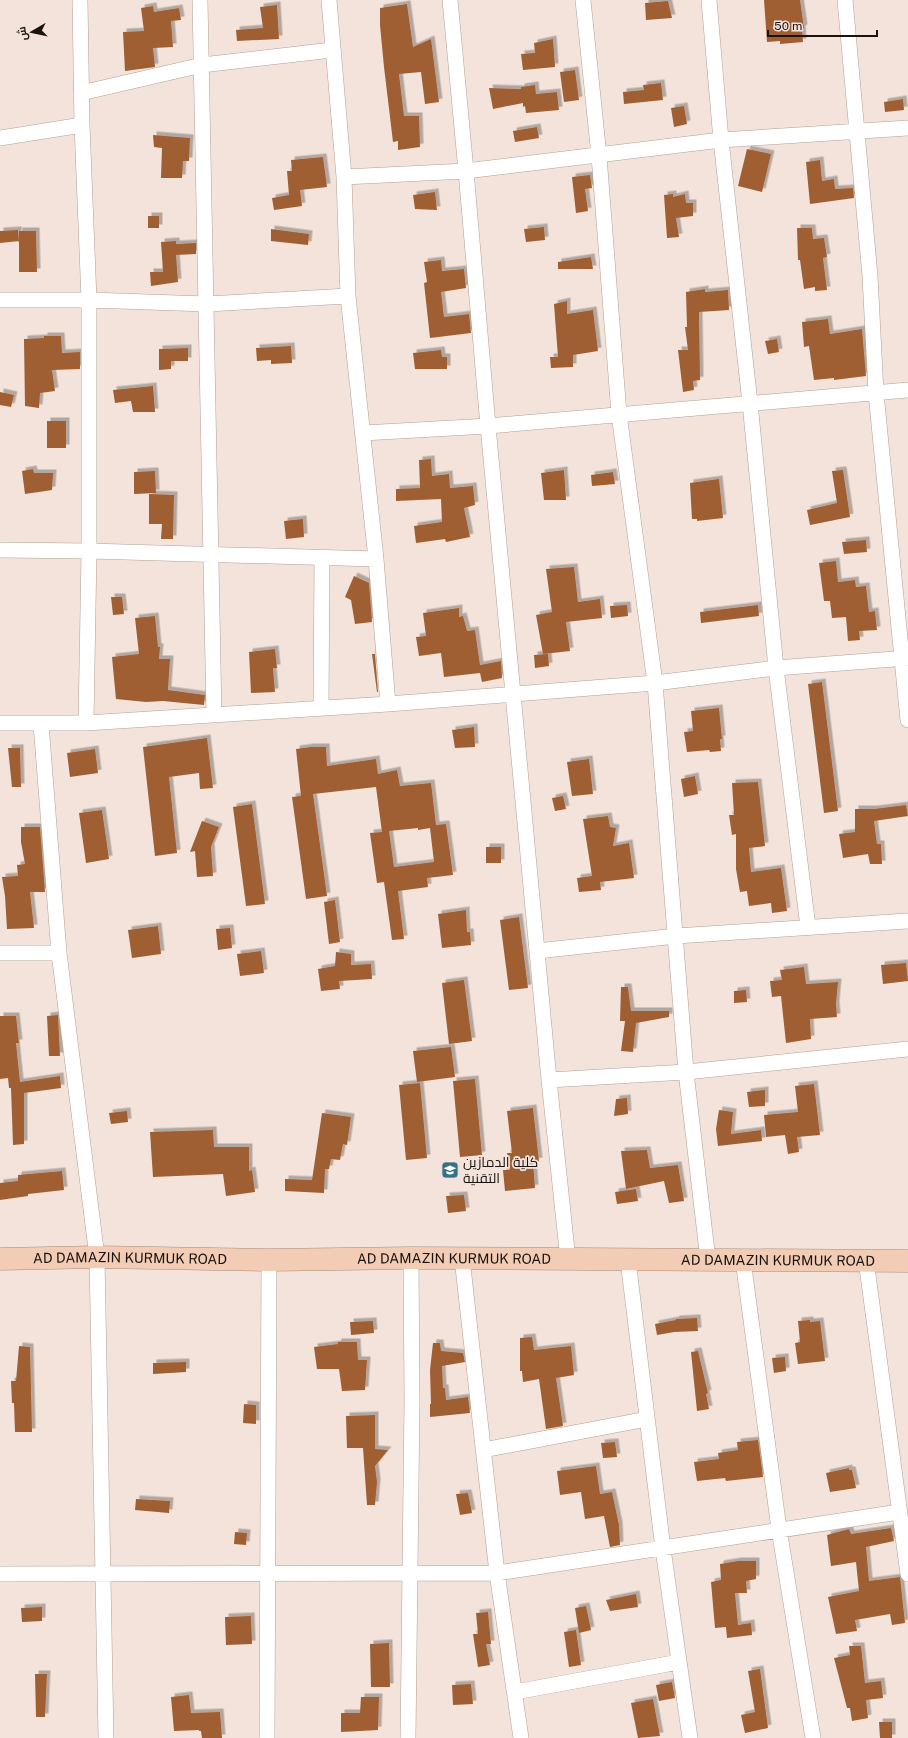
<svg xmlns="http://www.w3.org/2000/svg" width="908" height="1738" font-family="'Public Sans',Cairo,sans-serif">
  <defs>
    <filter id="shadow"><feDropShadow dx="3.5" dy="-3.5" stdDeviation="0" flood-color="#0004"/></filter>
  </defs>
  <rect width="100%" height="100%" fill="#f3e3da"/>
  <!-- building -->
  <path fill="#a05e30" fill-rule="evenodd" filter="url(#shadow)" d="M764,0H800L804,28L802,29L803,42L780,44V41L767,42Z
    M668,1L672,18L646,20L645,3Z
    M407,4L413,47L431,39L439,102L425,104L421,72L399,74L404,116H419L420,147L398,150V141L393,142L384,67L380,25V8Z
    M277,5L279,39L237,41L236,30L263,28L260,7Z
    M153,6L154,12L179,8L181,20L171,21L173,47L153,48L155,67L125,71L123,32L144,31L141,8Z
    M553,39L555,67L523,70L521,54L535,53L534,43Z
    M575,70L579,100L564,102L560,72Z
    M661,83L663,100L624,104L623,92L644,90L643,85Z
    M535,85L536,94L557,92L559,110L526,113L525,106L523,107V103L493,109L489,88L521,89V87Z
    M903,99L904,110L885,112L884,102Z
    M684,106L687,124L674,127L671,108Z
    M537,127L539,138L515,142L513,131Z
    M153,135L190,138L189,161H183L182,178H161L162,148L154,147Z
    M747,149L771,154L762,192L738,186Z
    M323,157L327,187L300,190L302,206L274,210L272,198L289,195L287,171H292L291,160Z
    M820,160L822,181L834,179L835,189L853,188L854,198L810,204L806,162Z
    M590,175L592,188L585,189L588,211L576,213L572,177Z
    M435,192L437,210L415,209L413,195Z
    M673,194V197L685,194L686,203H693V216L676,218L679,237L667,238L664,195Z
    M148,216H159V228H148Z
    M544,227L545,240L526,242L524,229Z
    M797,228H812L813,239L824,238L827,257L823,258L827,290L815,291V287L804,289L800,260H798Z
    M271,229L309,234L308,245L271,241Z
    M18,230L19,241L0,243V231Z
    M19,231H36L37,272H19Z
    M176,241V244L196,243V254L176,255L178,282L151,286L150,272H163L161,242Z
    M591,257L593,269H558V262Z
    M441,260L442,271L464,269L466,288L441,292L444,317L469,314L471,333L430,338L424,283L427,282L424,262Z
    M705,289V292L728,290L729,310L699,312L700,380L693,381L694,390L683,392L678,350H688L685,327H687L686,292Z
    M567,301V314L593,310L598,351L573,355V367L551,368L550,357H558L554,304Z
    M828,319L830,334L862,329L866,376L834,380V378L814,380L809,346L804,347L802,322Z
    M44,336H61L62,353L80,352V369L52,370L55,391L40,393L39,408L25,406L24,339L44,338Z
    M777,339L779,352L768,354L765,341Z
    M291,346L292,363L271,364V360L257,361L256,348Z
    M188,348V361H171V369L159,370V349Z
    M441,350L442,357H447V369H415L413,353Z
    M153,386L155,412H133L131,401L115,403L113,390Z
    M0,392L14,395L11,407L0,405Z
    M47,421H66V448H47Z
    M431,459L432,476L449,474L450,488L473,486L475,505L464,508L470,537L446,542L445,539L416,543L414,526L442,522L441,499L396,501V489L420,488L419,460Z
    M33,469L34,473H53L52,490L25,494L22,471Z
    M564,470L566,500H544L541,473Z
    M843,470L850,517L810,525L807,510L837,503L832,471Z
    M155,471L156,493L134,494V472Z
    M613,472L615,484L592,486L591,475Z
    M719,479L723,518L697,521V519H692L690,483Z
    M149,494L174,495L173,539H161L162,524H149Z
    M303,519L304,537L286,539L284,521Z
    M866,540L867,552L844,554L842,542Z
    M836,561L838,582L855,580L856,587L866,586L869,612L875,611L877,630L859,631L860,640L848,641L846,617L832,618L830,601H824L819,563Z
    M574,567L578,602L600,599L602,618L566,622L570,651L543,654L536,615L552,612L546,569Z
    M354,576L369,583L372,622L355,624L351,600L345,597Z
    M111,597H122L124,614L113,615Z
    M627,605L628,616L611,618L610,606Z
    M758,605L759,616L701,623L700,612Z
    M459,608V617L463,616L467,631L475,630L480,665L501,661L502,678L482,682L480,673L444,677L441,653L419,656L416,637L426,636L423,613Z
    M155,616L158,647H160L159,659H170L168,690L205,695L204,705L163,701L146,702L116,699L112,657L139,654L135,618Z
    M275,649L277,668H273L275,692L251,693L249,652Z
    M372,654H375L378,692H377Z
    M548,654L549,666L535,668L534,655Z
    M822,682L838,811L824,813L808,684Z
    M719,708L722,739H720L721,751L710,752L709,750L687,752L684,732L693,731L691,711Z
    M474,727L475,747L455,748L452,730Z
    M207,738L213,788L200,789L199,773L169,777L177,853L155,856L143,747Z
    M311,747H326L327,766L376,759L378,774L397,770L400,786L431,783L436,825L446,824L453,875L427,878L428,887L398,891L404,939L392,940L384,882L377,883L370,833L382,832L376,787L313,794L327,896L306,899L292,797L301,796L296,749ZM418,828V830L430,828L434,862L394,867L389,831Z
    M8,748H20L21,787H12Z
    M95,749L98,773L70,777L67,753Z
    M589,759L593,794L572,796L567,762Z
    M695,776L698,794L684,797L681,779Z
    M758,782L765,846L749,848L751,872L781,868L787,911L772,913L771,903L749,906L747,891L740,892L736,869V834L732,835L729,815H734L732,783Z
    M563,796L566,809L555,811L552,798Z
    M252,804L265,904L246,906L233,807Z
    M906,805L908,816L874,821L877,844H881L882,864H870L868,854L843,858L839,834L855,832V809H874Z
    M102,810L109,859L86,863L79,813Z
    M608,816L610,827L616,828L613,846L629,843L634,878L600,882L601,890L579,892L577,878L592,876L583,819Z
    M202,821L219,827L211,847L213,876L197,877L195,851L190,852Z
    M21,827H40L45,892H30L34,928L7,929L5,896L2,877L18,876L17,865L25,864L21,842Z
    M486,847H501V863H486Z
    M335,900L340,942L329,944L324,902Z
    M466,910L467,932H470L471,945L442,948L438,914Z
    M519,917L528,988L509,990L500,920Z
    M158,926L161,954L132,958L128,930Z
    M230,928L232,948L218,950L216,929Z
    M261,951L264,973L240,976L237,954Z
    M336,952L351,954V965L371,964L372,979L339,981L340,989L321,991L318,969L335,966Z
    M906,963L908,981L883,984L881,965Z
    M804,967L806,984L838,982L836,1004L837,1017L810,1019L811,1039L786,1043L781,996L772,997L770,981L782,980L780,970Z
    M464,980L472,1041L449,1044L442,983Z
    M621,987H628L631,1011H669V1017L636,1023L633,1052L621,1051L625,1021H620Z
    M746,990L747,1002L734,1003V991Z
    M58,1015L60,1056H49L47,1016Z
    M0,1016H16L19,1043H16L20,1082L60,1076L61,1088L24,1093V1144L13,1145L11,1088H9L8,1078L0,1079Z
    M451,1047L455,1077L417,1082L413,1051Z
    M475,1079L482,1155L460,1157L453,1081Z
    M420,1083L427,1158L406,1160L399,1085Z
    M814,1084L820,1135L797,1137L799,1152L788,1154L785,1135L766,1137L764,1115L798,1112L795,1086Z
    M765,1090V1106L749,1107L747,1092Z
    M627,1098L628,1114L614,1116L616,1099Z
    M533,1108L539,1161L533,1162L535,1188L505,1191L503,1170H510L507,1153H512L507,1111Z
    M719,1110L733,1112L731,1134L761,1130L762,1141L718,1146L716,1129Z
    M127,1111L128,1122L111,1124L109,1113Z
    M322,1113L351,1117L347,1145L343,1144L340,1160L331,1159L329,1169H325L324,1193L285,1191V1179L312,1180Z
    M213,1130L214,1147H249V1171L252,1170L255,1192L226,1196L223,1174L153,1177L150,1132Z
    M647,1150L650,1168L678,1165L684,1201L669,1203L664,1181L626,1189L621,1151Z
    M62,1171L64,1190L28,1194V1196L0,1200V1183L18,1181V1175Z
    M636,1189L638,1201L617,1204L615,1192Z
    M464,1195L466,1211L448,1213L446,1196Z
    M697,1318L698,1331L674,1332L657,1335L655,1324L676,1320V1319Z
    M810,1320V1322L820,1321L825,1361L798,1364L795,1343L800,1342L798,1321Z
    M373,1321L374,1333L351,1335L350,1322Z
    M532,1337L534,1350L571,1346L574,1375L556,1378L563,1426L546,1429L539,1379L523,1382L522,1371H520V1338Z
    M338,1342H357L358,1360H367L365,1390L342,1391L339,1369H317L314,1347L338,1344Z
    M433,1343H440L441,1351L463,1353L465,1362L442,1366L443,1388H445L446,1400L468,1397L470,1413L430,1417V1404H431L430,1370Z
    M19,1346L30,1347L32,1432H15L14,1403H12L11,1381H16Z
    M698,1351L708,1393L706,1394L709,1409L697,1411L691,1352Z
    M785,1357L786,1371L774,1373L772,1358Z
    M186,1362V1372L153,1374V1363Z
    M244,1404L256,1405V1424L243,1423Z
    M375,1415V1449L388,1450L375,1466L377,1482L375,1505H367L363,1448H347L346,1416Z
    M758,1440L763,1477L726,1481L725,1478L697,1481L694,1462L719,1459L718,1453L738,1450L737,1442Z
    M615,1442L617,1457L603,1458L601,1443Z
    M596,1466L600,1494L612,1492L619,1525L620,1545L610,1547L604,1516L585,1519L581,1492L560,1495L557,1471Z
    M849,1468V1470H852L856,1488L830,1492L826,1473Z
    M468,1493L472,1513L460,1515L456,1494Z
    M136,1499L170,1501L169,1513L135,1510Z
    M891,1528L894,1541L866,1547L869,1581L900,1577L905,1623L892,1625L890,1614L855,1620L857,1631L836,1634L828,1597L859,1591L856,1562L831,1566L827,1535L849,1529L851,1534Z
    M235,1532L247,1533L246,1545L234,1544Z
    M738,1561H756V1579L746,1581L747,1593H735L738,1625L751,1623L752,1635L727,1638L726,1627L715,1628L711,1582L721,1580L720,1564Z
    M636,1594L638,1607L610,1611L606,1600Z
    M586,1606L591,1630L579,1633L575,1608Z
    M42,1607V1621L22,1622L21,1608Z
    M488,1612L491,1644H486L490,1665L478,1667L473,1634H478L476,1613Z
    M251,1616L252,1644L226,1645L225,1617Z
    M576,1630L581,1665L569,1667L564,1632Z
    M389,1643L390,1687H371L370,1644Z
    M849,1646H861L865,1683L881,1681L883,1698L866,1700L868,1718L852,1721L850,1708H847L834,1658L850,1655Z
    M760,1669L768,1728L745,1733L741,1715L755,1712L748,1671Z
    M35,1674H47L45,1717H36Z
    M672,1682L675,1698L659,1701L656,1685Z
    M471,1684L473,1704L453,1705L452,1685Z
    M189,1695L191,1713L220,1712L222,1738H202L201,1731H199V1730L174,1731L171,1697Z
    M361,1697H379L378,1730L341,1732V1713H360Z
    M653,1699L660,1736L638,1738L631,1703Z
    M879,1722H892V1738H880Z"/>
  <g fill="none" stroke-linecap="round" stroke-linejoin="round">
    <!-- minor casing -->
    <g stroke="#b0a198" stroke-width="16">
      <path id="minor" d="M80,0L82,125L89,300V551L86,723
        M200,0L214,715
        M329,0L344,177L348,296L376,559L388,704
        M450,0L466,171L488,426L549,1080L568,1260
        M583,0L599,156L619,414L655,683L686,1072L708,1260
        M709,0L721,140L750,403L776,668L808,927
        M845,0L870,276L876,393L908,720
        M81,93L202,65L332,50
        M0,138L82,125
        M344,177L466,171L721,140L908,128
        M0,300H89L207,304L348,296
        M363,433L488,426L908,390
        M0,550L89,551L376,559
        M321,708L322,558
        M0,723H86L388,704L655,683L776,668L908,658
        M41,724L59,953L97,1257L106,1738
        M537,951L676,936L908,921
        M0,953H59
        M549,1080L686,1072L908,1049
        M462,1258L497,1573L521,1738
        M628,1260L663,1549L690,1738
        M743,1260L779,1529L813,1738
        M866,1260L908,1574
        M483,1450L647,1419
        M0,1574L497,1573L899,1512
        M515,1692L679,1662
        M267,1738L269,1260
        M408,1738L412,1401L411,1258"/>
    </g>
    <!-- highway casing -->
    <g stroke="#a68c7b" stroke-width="23">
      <g id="highway">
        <path id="s1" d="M0,1259L97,1257L269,1260L411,1258L908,1261"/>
      </g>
    </g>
    <!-- minor -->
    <use href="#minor" stroke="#fff" stroke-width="15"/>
    <!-- highway -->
    <use href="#highway" stroke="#f2ccb5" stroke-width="22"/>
  </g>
  <!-- icons -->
  <defs>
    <g id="university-square" transform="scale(0.9)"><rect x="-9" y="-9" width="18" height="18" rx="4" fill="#347287" stroke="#f3e3da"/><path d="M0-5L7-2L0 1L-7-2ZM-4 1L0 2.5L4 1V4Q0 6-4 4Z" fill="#fff"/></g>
  </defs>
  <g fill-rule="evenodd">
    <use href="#university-square" x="450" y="1170"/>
  </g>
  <g text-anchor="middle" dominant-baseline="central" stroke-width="3.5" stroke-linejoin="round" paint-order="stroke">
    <!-- poi labels -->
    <g font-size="14" fill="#191410" stroke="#f3e3da" text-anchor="start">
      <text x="463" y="1162">كلية الدمازين<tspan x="463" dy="16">التقنية</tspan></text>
    </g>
    <!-- street labels -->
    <g font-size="14" fill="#191410" stroke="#f3e3da">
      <text stroke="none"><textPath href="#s1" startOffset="130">AD DAMAZIN KURMUK ROAD</textPath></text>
      <text stroke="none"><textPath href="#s1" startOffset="454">AD DAMAZIN KURMUK ROAD</textPath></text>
      <text stroke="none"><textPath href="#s1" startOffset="778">AD DAMAZIN KURMUK ROAD</textPath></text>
    </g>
  </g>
  <!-- north arrow -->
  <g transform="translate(32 32) rotate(261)" stroke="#f3e3da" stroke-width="3" paint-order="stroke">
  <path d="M0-3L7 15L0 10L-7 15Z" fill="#191410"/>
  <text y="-6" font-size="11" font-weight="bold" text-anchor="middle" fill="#191410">ش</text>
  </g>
  <!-- scale -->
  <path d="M768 30v6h109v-6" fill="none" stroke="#191410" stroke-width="2"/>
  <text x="774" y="30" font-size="12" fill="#191410" stroke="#f3e3da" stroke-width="3" paint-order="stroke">50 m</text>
</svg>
